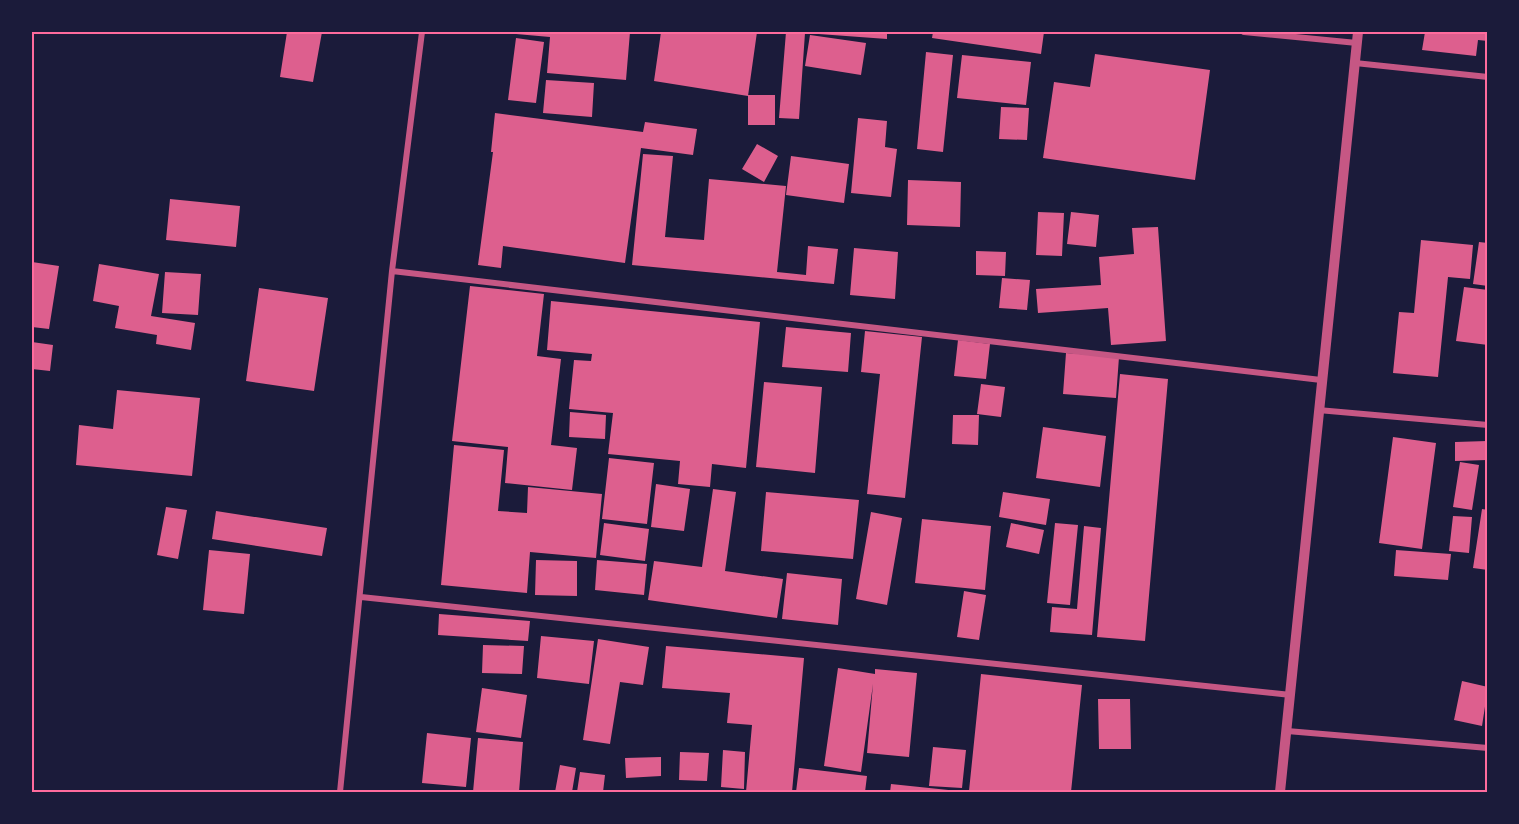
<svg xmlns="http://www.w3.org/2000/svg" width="1519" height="824" font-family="'Space Grotesk',sans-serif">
  <rect width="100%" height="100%" fill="#1b1b3a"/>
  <!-- building -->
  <path fill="#dd5f8e" d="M287,32H322L313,82L280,77Z
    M517,32H630L626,80L547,73L550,37L516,34Z
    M661,32H757L748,96L654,81Z
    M786,32H887V39L805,33L799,119L779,118Z
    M933,32H1044L1041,54L932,38Z
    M1425,32H1488V41L1478,40L1476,56L1422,50Z
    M810,35L866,43L861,75L805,66Z
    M516,38L544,42L536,103L508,100Z
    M926,52L953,55L943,152L917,149Z
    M1095,54L1210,70L1195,180L1043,158L1054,82L1090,87Z
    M962,55L1031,62L1026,105L957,98Z
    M546,80L594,83L592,117L543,113Z
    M748,95H775V125H748Z
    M1001,107L1029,108L1027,140L999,139Z
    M495,113L643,132L645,122L697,129L693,155L641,148L625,263L503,246L501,268L478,265L493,152H491Z
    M858,118L887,121L885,147L897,149L891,197L851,193Z
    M757,144L778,156L764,182L742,169Z
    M643,154L673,156L665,237L704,240L709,179L786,186L777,272L806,275L808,246L838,249L834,284L632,265Z
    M791,156L849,164L844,203L786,195Z
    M908,180L961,182L960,227L907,225Z
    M170,199L240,206L236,247L166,240Z
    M1038,212L1064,213L1062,256L1036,255Z
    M1071,212L1099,215L1096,247L1067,244Z
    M1158,227L1166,341L1111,345L1108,308L1038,313L1036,289L1101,285L1099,257L1134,254L1132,228Z
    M1421,240L1473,245L1470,279L1448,277L1438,377L1393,373L1399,312L1414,313Z
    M1479,242L1488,243V286L1473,284Z
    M854,248L898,252L895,299L850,295Z
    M976,251L1006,252L1005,276L976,275Z
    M32,262L59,266L49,329L32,327Z
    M99,264L159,274L151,316L195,323L191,350L156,344L157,335L115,328L119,306L93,301Z
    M165,272L201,274L198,315L162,313Z
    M1002,278L1030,280L1027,310L999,308Z
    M470,286L544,294L537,356L561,359L551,445L577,448L572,490L505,483L508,447L452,441Z
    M1464,287L1488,290V345L1456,341Z
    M259,288L328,298L314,391L246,381Z
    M551,301L760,322L746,468L712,464L710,487L678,484L680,461L608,454L613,413L569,409L574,360L591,361L592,354L547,350Z
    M786,327L851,333L848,372L782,367Z
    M865,331L922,337L905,498L867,494L880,374L861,372Z
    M958,340L990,344L986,379L954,376Z
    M32,342L53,345L50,371L32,369Z
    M1066,353L1119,357L1116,398L1063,394Z
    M1120,374L1168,379L1145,641L1097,637Z
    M764,382L822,387L815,473L756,467Z
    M981,384L1005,387L1001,417L977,414Z
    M117,390L200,398L192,476L76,465L79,425L113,429Z
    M570,412L606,415L605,439L569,437Z
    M953,415H979L978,445L952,444Z
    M1043,427L1106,436L1100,487L1036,478Z
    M1393,437L1436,443L1422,549L1379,543Z
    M1487,441V460L1455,461V442Z
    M454,445L504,450L498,511L527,513L528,487L602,494L596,558L530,552L527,593L441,585Z
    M609,458L654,463L647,524L602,519Z
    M1460,462L1479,465L1472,510L1453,507Z
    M656,484L690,489L684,531L651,527Z
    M713,489L736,492L725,571L783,579L777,618L648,600L654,561L702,567Z
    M766,492L859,500L853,559L761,551Z
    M1003,492L1050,499L1046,525L999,517Z
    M166,507L187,510L178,559L157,555Z
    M1482,509L1488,510V570L1473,568Z
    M216,511L327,528L322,556L212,539Z
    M871,512L902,518L887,605L856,599Z
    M1453,516L1472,517L1469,553L1449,551Z
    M922,519L991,526L985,590L915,583Z
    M604,523L649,529L645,561L600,555Z
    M1011,523L1044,530L1039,554L1006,547Z
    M1055,523L1078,525L1070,605L1047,603Z
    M1084,526L1101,528L1092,635L1050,632L1052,607L1077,609Z
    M209,550L250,554L244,614L203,610Z
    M1396,550L1451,554L1448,580L1394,576Z
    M536,560L577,561V596L535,595Z
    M597,560L647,564L644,595L595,590Z
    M787,573L842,579L838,625L782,619Z
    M964,591L986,595L979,640L957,637Z
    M439,614L530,621L528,641L438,635Z
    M541,636L594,641L589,684L537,678Z
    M598,639L649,647L643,685L620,682L610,744L583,740Z
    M483,645L524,646L522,674L482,673Z
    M666,646L804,658L792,792H746L752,725L727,723L730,693L662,688Z
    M838,668L875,674V669L917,673L909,757L867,753L873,684L861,772L824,766Z
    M981,674L1082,685L1071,792L969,791Z
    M1462,681L1488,687L1482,726L1454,720Z
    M482,688L527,695L521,738L476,732Z
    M1098,699H1130L1131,749H1099Z
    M427,733L471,738L466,787L422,783Z
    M478,738L523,742L519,792H473Z
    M933,747L966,750L962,788L929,786Z
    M723,750L745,752L744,789L721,787Z
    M680,752L709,753L707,781L679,780Z
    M661,757V776L626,778L625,758Z
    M560,765L576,768L572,792H555Z
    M799,768L867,776L865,792H796Z
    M580,772L605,775L603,792H577Z
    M891,784L958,791V792H890Z"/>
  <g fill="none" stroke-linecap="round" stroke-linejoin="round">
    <!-- minor -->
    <path stroke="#c65784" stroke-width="6" d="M1244,32L1357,43
      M1355,63L1488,77
      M392,271L1321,380
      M1318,410L1488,425
      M361,597L1291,695
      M1287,731L1488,748
      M340,792L392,271L422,32"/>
    <!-- tertiary -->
    <path stroke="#c65784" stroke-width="10" d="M1280,792L1358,32"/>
  </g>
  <!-- border -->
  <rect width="1519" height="824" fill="none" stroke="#1b1b3a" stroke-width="66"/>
  <rect x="33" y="33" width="1453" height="758" fill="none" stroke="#ff6b9d" stroke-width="2"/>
</svg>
